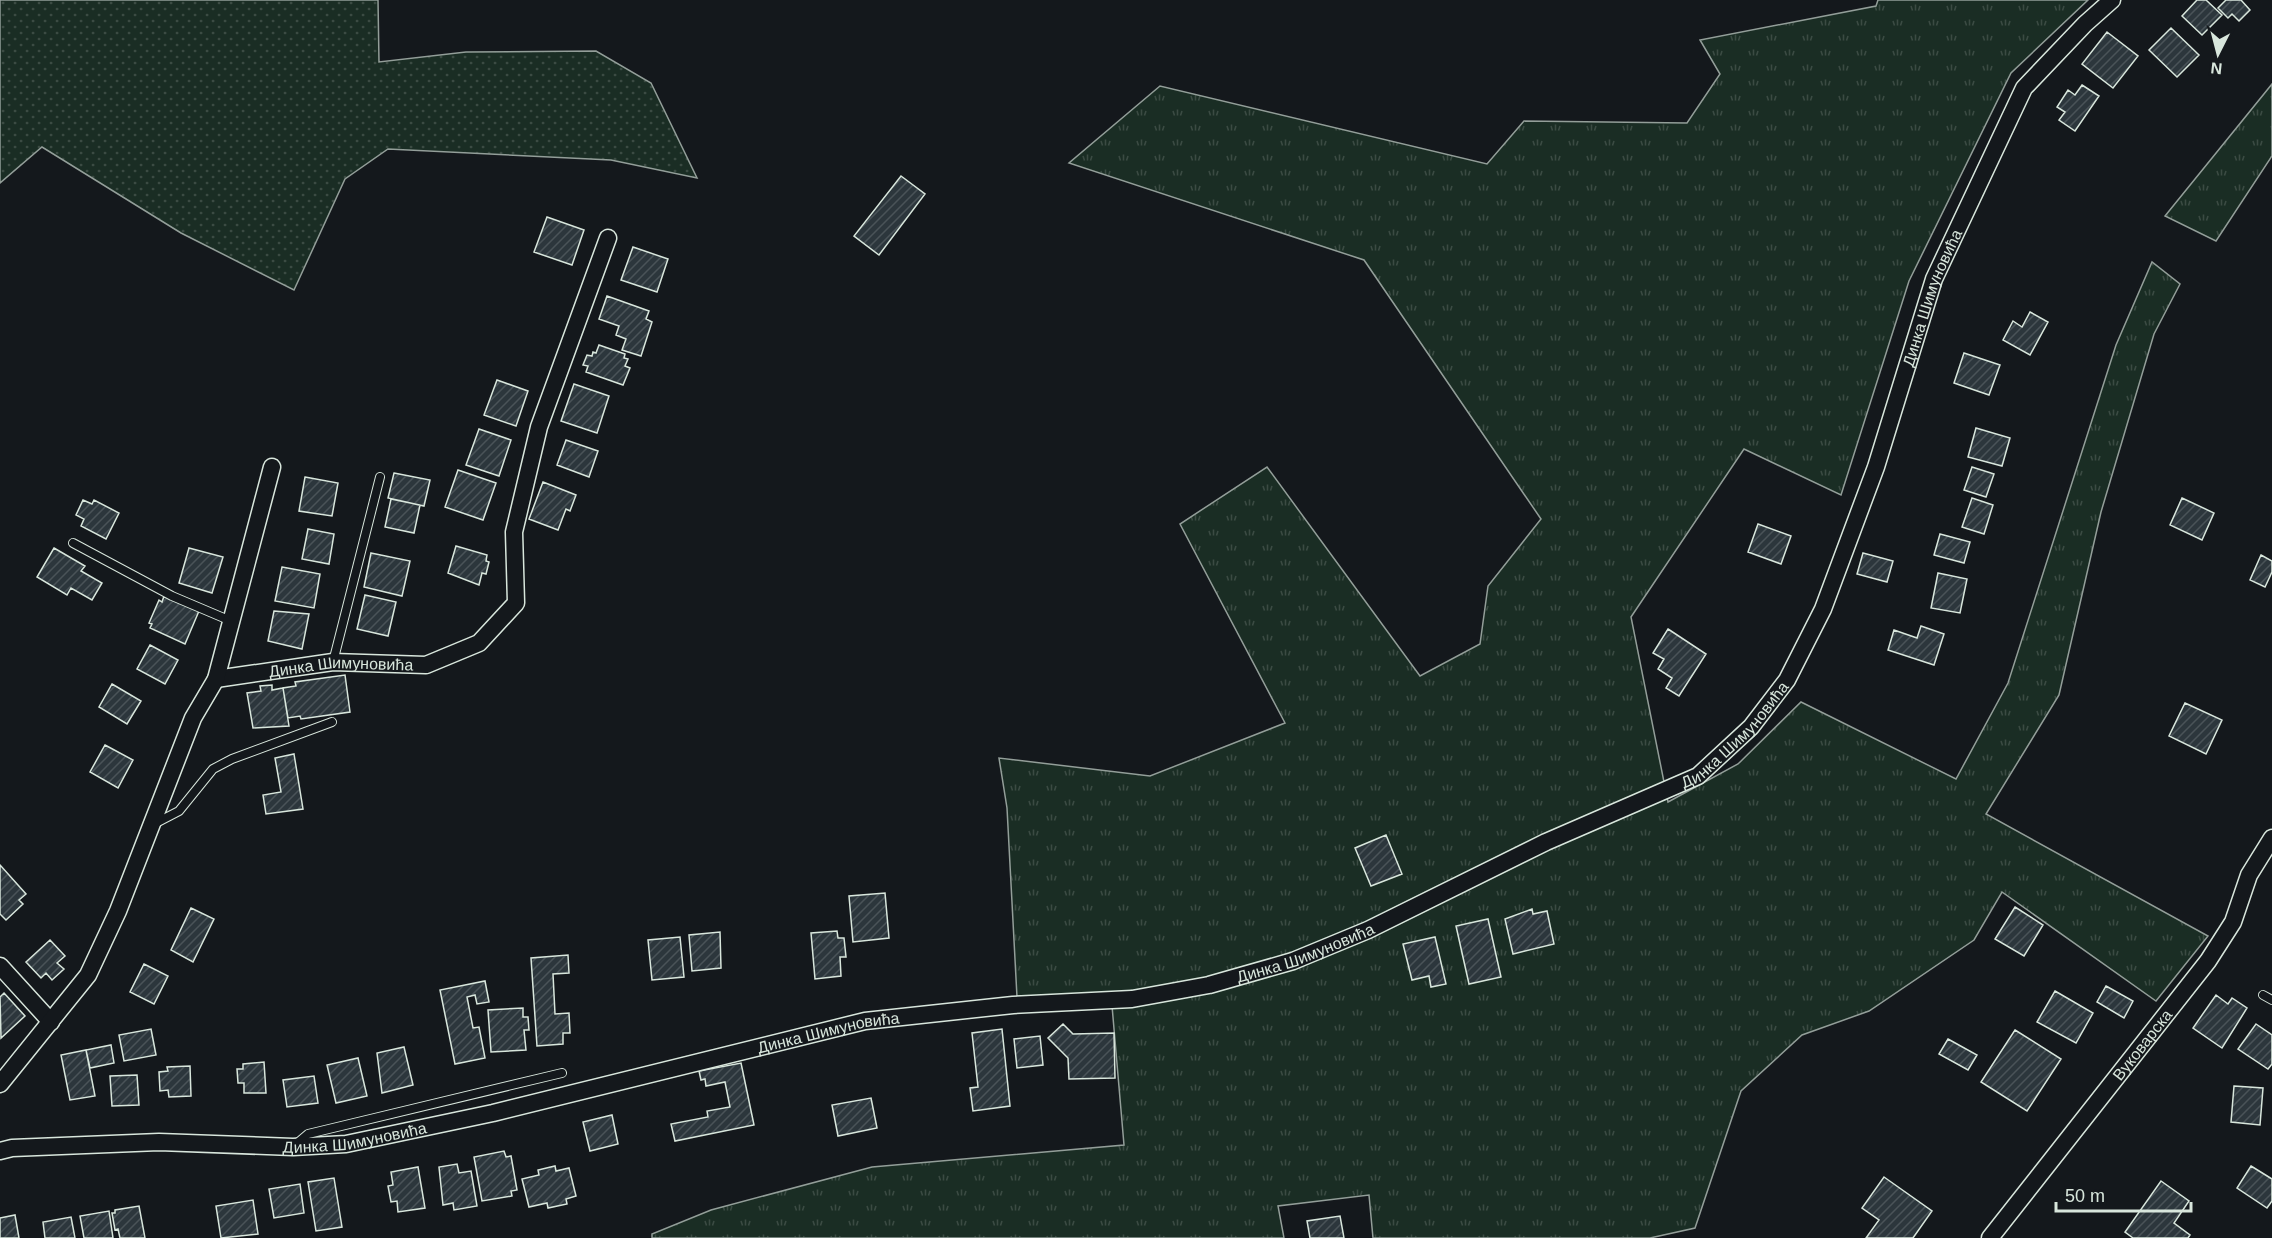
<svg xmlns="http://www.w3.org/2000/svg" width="2272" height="1238" font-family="Arial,sans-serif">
  <defs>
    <pattern id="grass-tufts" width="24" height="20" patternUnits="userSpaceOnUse" patternTransform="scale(1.5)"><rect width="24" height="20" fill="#1a2d24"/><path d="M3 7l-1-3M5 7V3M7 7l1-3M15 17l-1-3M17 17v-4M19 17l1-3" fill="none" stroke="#3b4b43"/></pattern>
    <pattern id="park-dots" width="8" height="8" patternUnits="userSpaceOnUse" patternTransform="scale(1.5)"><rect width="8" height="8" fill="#1a2d24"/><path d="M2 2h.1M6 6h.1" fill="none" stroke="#3b4b43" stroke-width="1.8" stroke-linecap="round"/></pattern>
    <pattern id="building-hatch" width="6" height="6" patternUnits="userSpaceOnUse" patternTransform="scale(1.5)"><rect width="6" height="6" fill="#2c363c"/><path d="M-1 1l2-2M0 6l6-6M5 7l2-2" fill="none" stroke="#4a5358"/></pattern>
  </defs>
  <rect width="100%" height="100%" fill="#14181c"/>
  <!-- grass -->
  <path fill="url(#grass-tufts)" stroke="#939e99" stroke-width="1.5" d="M1878,0H2088L2011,73L1909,281L1841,495L1744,449L1631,617L1668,802L1738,764L1801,702L1956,779L2008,683L2116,345L2152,262L2180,284L2154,334L2101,512L2059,695L1986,814L2208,936L2156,1001L2002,892L1974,940L1869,1011L1802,1035L1741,1091L1695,1228L1650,1238H1373L1369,1195L1278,1206L1284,1238H652V1234L711,1210L872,1167L1124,1145L1111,994L1017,997L1007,808L999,758L1150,776L1285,723L1180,524L1267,467L1420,676L1480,644L1488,586L1541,519L1364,260L1069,163L1160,86L1487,164L1524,121L1687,123L1720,74L1700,40L1876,6Z
    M2272,84V156L2216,241L2165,216Z"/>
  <!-- park -->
  <path fill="url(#park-dots)" stroke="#939e99" stroke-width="1.5" d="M0,0H378L379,62L466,52L596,51L651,83L697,178L611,160L388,149L345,179L294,290L181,233L42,147L0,183Z"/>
  <!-- building -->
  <path fill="url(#building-hatch)" stroke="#d8e6dc" stroke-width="1.5" d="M2197,0H2206L2222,15L2202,35L2182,16Z
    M2226,0H2241L2250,10L2239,21L2232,14L2228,18L2218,8Z
    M2171,28L2199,55L2177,77L2149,50Z
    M2107,32L2138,56L2113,88L2082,64Z
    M2082,85L2099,96L2075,131L2059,120L2065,112L2057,107L2068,90L2075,95Z
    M901,176L925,194L879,255L854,236Z
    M547,217L584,230L572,265L534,252Z
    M633,247L668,259L657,292L621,280Z
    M607,296L649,311L646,319L652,322L641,356L622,350L626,339L616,335L619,326L599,319Z
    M2030,312L2048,322L2030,355L2003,340L2013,321L2022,327Z
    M599,345L625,354L624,358L628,359L625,366L630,368L623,385L586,372L588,366L583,365L587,355L592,356L593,352L596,353Z
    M1964,353L2000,365L1989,395L1954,383Z
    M497,380L528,391L516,426L484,415Z
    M574,384L609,396L597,433L561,421Z
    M1976,428L2010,438L2002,466L1968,457Z
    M479,429L511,440L499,476L466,465Z
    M566,440L598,451L589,477L557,465Z
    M1972,467L1994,474L1986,497L1964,490Z
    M458,470L496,483L483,520L445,507Z
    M394,473L430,480L424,506L388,498Z
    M305,477L338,483L332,516L299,511Z
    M543,482L576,495L570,511L566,509L558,530L529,519Z
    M1972,498L1993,505L1984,534L1962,527Z
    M2182,498L2214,513L2202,540L2170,525Z
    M391,499L420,505L414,533L385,527Z
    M83,500L92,504L94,500L119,513L106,539L81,526L84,519L76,515Z
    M1758,524L1791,536L1781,564L1748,552Z
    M308,529L334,534L329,564L302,559Z
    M1940,534L1970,542L1964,563L1934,555Z
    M456,546L487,555L486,561L489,562L486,574L482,573L479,585L448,573Z
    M54,548L85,566L81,571L102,583L92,600L71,588L67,595L37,577Z
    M189,548L223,557L212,593L179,583Z
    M371,553L410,561L402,596L364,587Z
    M1863,553L1893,561L1887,582L1857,574Z
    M2261,555L2272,561V572L2265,587L2250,580Z
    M282,567L320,574L314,608L275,601Z
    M1938,573L1967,579L1960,613L1931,608Z
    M365,595L396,602L388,636L357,629Z
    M164,596L199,611L185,644L150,628L152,624L149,623L159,600L162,602Z
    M274,611L309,614L302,649L268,641Z
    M1921,626L1944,634L1934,665L1888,650L1894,630L1917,638Z
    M1668,629L1706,654L1679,696L1666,688L1672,678L1658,669L1664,659L1653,653Z
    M150,645L178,660L165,684L137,669Z
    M345,675L350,712L301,719L300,716L288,718L283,688L296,686L295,682Z
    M112,684L141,701L127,724L99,707Z
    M272,685V690L283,688L289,726L253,728L247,693L261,691L260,686Z
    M2185,703L2222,720L2206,754L2169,736Z
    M105,745L133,760L118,788L90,772Z
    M294,754L303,809L266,814L263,795L281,792L275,758Z
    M1386,835L1402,874L1371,886L1355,848Z
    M0,865L26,894L19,900L23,904L6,920L0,914Z
    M885,893L889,938L853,942L849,896Z
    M2015,907L2043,925L2024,956L1995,939Z
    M191,908L214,919L193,962L171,950Z
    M1532,909L1533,914L1547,911L1554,944L1513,954L1505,919Z
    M1488,919L1501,977L1469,984L1456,926Z
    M837,931L838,938H844L846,957H840L841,976L815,979L811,933Z
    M720,932L721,968L692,971L689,935Z
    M680,937L684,977L652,980L648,940Z
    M1435,937L1446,984L1431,987L1429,976L1412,980L1403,944Z
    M50,940L65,956L57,963L64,969L52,980L46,973L41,978L26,962Z
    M568,955L569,973L553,974L555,1014L569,1013L570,1033H563V1044L537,1046L531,958Z
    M144,964L168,976L154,1004L130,992Z
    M485,981L489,1002L477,1004L475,995L467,997L473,1028L479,1027L485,1058L455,1064L440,990Z
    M2106,986L2133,1001L2124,1018L2097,1002Z
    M2055,991L2093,1013L2076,1043L2037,1022Z
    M4,993L25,1016L1,1038L0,997Z
    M2216,995L2228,1004L2232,998L2247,1008L2222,1048L2193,1028Z
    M523,1008V1017H528L529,1030H524L526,1050L491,1052L488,1010Z
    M1063,1024L1073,1034L1114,1033L1115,1078L1069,1079L1068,1058L1048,1038Z
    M2256,1024L2272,1035V1064L2268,1069L2238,1049Z
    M151,1029L156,1055L124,1061L119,1035Z
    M1002,1029L1010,1106L973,1111L970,1088L978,1087L972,1033Z
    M2015,1030L2061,1059L2027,1111L1981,1082Z
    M1040,1036L1043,1065L1017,1068L1014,1039Z
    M1948,1039L1977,1055L1968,1070L1939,1054Z
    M111,1045L114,1063L90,1068L86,1050Z
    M404,1047L413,1085L382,1093L377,1053Z
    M86,1050L95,1096L70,1100L61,1055Z
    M358,1058L367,1096L336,1103L327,1065Z
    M264,1062L266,1093H244V1083H238L237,1069H243V1064Z
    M741,1063L754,1125L675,1141L671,1124L708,1117L707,1111L730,1107L725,1082L706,1086L705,1079L701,1080L699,1071Z
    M190,1066L191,1096L169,1097L168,1090L160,1091L159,1072L168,1071L167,1067Z
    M137,1075L139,1105L112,1106L110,1076Z
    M314,1076L318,1103L287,1107L283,1080Z
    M2234,1086L2263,1088L2260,1125L2231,1122Z
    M871,1098L877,1128L838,1136L832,1105Z
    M612,1115L618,1144L590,1151L583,1122Z
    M504,1151L506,1157L511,1156L517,1190L511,1191L512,1196L482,1201L474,1157Z
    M457,1164L459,1173L471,1171L477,1206L454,1210L453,1203L443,1205L439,1167Z
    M555,1166L556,1171L569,1168L576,1196L566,1199L567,1204L548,1208L547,1203L529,1207L522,1179L539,1175L538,1170Z
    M2251,1166L2272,1179V1201L2267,1208L2237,1188Z
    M418,1167L425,1208L398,1212L397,1201L391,1202L388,1186L393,1185L391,1172Z
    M1884,1177L1932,1211L1913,1238H1866L1879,1220L1862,1208Z
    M334,1178L342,1227L316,1231L308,1182Z
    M2161,1181L2189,1201L2174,1223L2190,1235L2188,1238H2133L2125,1232Z
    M300,1184L304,1213L274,1218L269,1189Z
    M253,1200L258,1234L221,1238L216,1206Z
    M139,1206L145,1238H120L118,1229L115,1230L112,1213H115V1210Z
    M109,1211L113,1238H84L80,1216Z
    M15,1215L19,1238H0V1218Z
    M1340,1216L1344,1238H1310L1307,1221Z
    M71,1217L75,1238H45L43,1222Z"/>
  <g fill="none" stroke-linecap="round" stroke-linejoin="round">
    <!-- lane casing -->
    <g stroke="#d8e6dc" stroke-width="10">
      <path id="lane" d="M73,543L172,596L231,621
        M333,662L380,477
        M154,824L179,811L213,769L232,759L332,722
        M2263,995L2272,1000
        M295,1145L308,1134L562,1073"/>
    </g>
    <!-- street casing -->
    <g stroke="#d8e6dc" stroke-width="19">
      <g id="street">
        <path id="s1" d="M216,679L333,662L426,665L479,643L516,603L514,532L539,427L608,238"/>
        <path d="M0,966L51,1022"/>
        <path d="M0,1084L88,975L118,911L193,718L216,679L272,467"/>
        <path id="s2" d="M0,1151L12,1148L159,1142L293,1147L346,1144L493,1113L865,1021L1013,1005L1132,999L1209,985L1293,961L1368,930L1546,842L1698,776L1751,727L1787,680L1823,609L1876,467L1934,279L2024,88L2085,24L2112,0"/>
        <path id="s3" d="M1990,1238L2208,961L2233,922L2249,875L2272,838"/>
      </g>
    </g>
    <!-- lane -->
    <use href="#lane" stroke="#14181c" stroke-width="8"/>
    <!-- street -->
    <use href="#street" stroke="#14181c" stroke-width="16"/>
  </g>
  <g text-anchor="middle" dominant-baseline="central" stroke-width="4.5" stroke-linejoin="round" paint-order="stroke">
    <!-- street labels -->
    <g font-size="16" fill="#d8e6dc" stroke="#14181c">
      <text stroke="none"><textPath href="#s2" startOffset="2300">Динка Шимуновића</textPath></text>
      <text stroke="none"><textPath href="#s1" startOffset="126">Динка Шимуновића</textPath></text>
      <text stroke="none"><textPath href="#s2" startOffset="1814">Динка Шимуновића</textPath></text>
      <text stroke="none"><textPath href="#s2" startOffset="1328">Динка Шимуновића</textPath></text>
      <text stroke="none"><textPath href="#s2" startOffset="842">Динка Шимуновића</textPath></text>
      <text stroke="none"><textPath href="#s3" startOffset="246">Вуковарска</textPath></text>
      <text stroke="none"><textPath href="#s2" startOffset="356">Динка Шимуновића</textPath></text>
    </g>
  </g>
  <!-- north arrow -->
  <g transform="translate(2218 54) rotate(186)" stroke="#14181c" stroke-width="4.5" paint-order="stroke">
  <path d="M0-4.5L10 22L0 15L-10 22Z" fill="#d8e6dc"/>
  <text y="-9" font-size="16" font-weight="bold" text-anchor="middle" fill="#d8e6dc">N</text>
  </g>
  <!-- scale -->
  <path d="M2056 1202v9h135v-9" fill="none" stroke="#d8e6dc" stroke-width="3"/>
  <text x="2065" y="1202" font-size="18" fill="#d8e6dc" stroke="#14181c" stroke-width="4.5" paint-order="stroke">50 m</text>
</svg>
